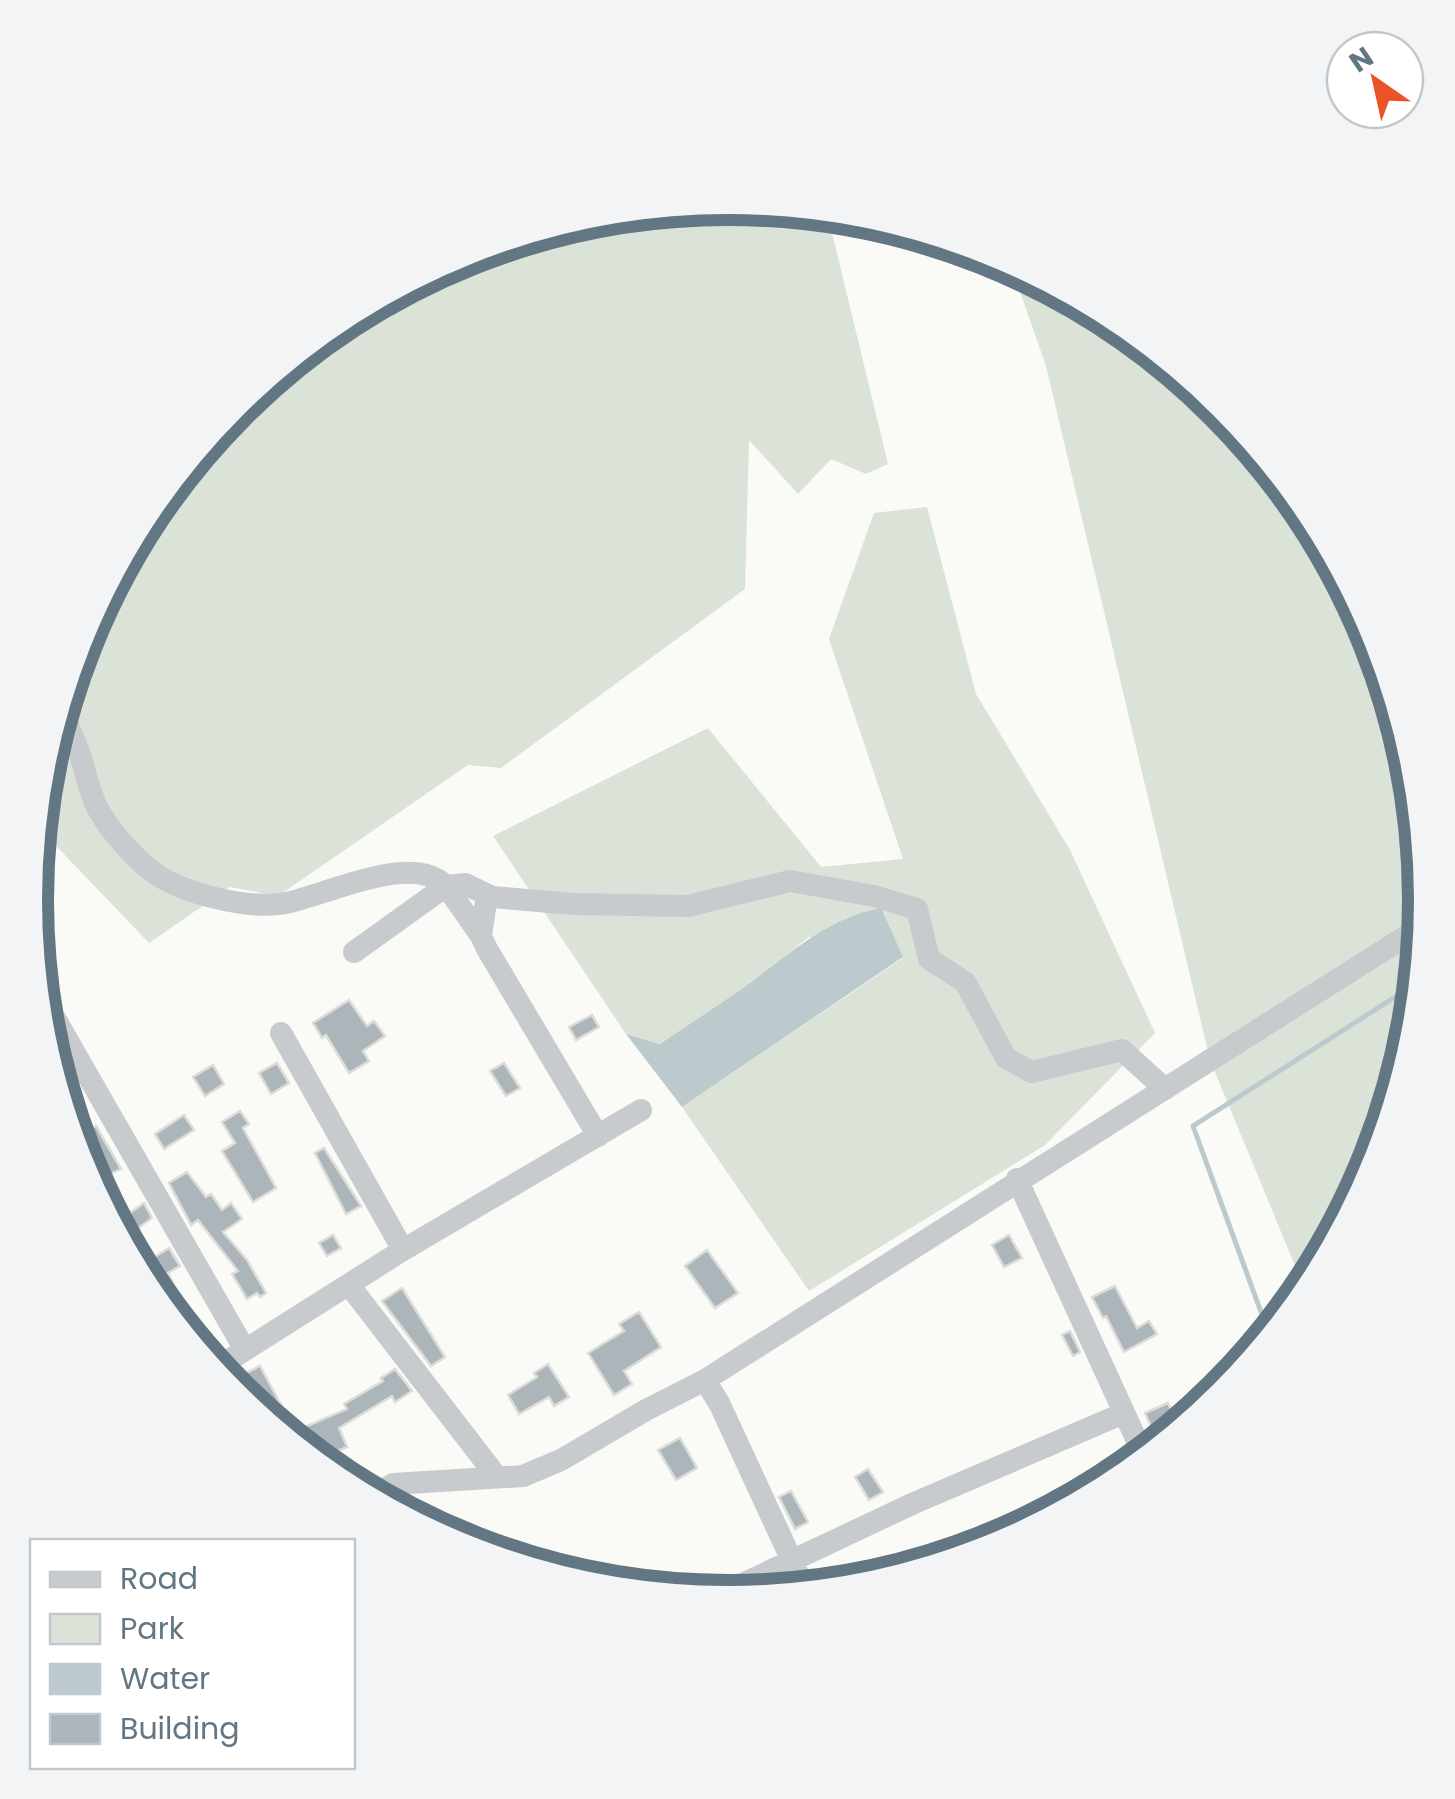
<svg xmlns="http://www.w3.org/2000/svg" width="1455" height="1799" font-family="Poppins,sans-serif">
  <rect width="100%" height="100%" fill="#fafaf7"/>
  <!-- green -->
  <path fill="#dbe2d8" d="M728,202L827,212L888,464L866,474L831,459L798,494L749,440L745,589L501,768L468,765L278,896L230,887L149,943L37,826L44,763L83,632L148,512L235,406L340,319L461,255L592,215Z
    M1010,263L1115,320L1221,407L1308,512L1372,633L1412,764L1425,899L1411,1036L1372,1167L1305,1290L1210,1060L1046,366Z
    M927,507L976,694L1070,850L1155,1033L1045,1145L809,1291L682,1107L903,958L809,937L741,990L660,1044L626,1034L493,836L708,728L821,867L903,859L829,639L874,513Z"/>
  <!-- water -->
  <path fill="#bdcacd" d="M881,908L903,957L682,1107L626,1034L660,1044C686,1026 713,1009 739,991C785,958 824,919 881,908Z"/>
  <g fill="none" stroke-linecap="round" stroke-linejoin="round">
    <!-- stream -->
    <path stroke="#bdcacd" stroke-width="5" d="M1269,1334L1193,1126L1417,983"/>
  </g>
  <!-- building -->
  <path fill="#abb5ba" stroke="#dcdcd9" stroke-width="2.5" d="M349,1000L367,1026L374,1021L385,1036L363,1051L369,1061L349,1073L326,1035L322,1038L313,1023Z
    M592,1015L599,1027L576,1040L569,1027Z
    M277,1063L289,1083L271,1094L259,1073Z
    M504,1063L520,1088L506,1096L490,1071Z
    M213,1065L224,1084L205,1096L193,1077Z
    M240,1111L249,1124L243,1128L276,1188L253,1202L222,1151L235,1143L222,1122Z
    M184,1115L194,1130L164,1149L155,1134Z
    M96,1126L121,1169L108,1175L115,1185L103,1194L75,1140Z
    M324,1148L361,1206L346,1214L315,1153Z
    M187,1172L206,1197L211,1194L222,1210L231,1203L242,1219L223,1232L247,1260L266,1293L260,1297L257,1293L247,1299L232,1274L238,1271L198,1220L191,1225L189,1221L169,1183Z
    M144,1203L152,1218L122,1240L114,1224Z
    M333,1235L341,1248L327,1256L319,1243Z
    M1009,1235L1022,1258L1004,1267L992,1245Z
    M169,1248L180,1266L168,1273L198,1334L190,1338L152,1276L144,1280L137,1268Z
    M707,1250L738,1293L715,1308L685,1266Z
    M1115,1286L1137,1328L1149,1321L1157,1334L1124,1352L1106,1316L1103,1318L1092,1297Z
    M402,1288L445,1357L431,1366L382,1301Z
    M639,1312L661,1347L624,1371L632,1384L614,1395L588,1353L624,1331L619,1324Z
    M1070,1331L1080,1352L1073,1356L1062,1335Z
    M548,1364L569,1397L554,1406L549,1397L519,1414L508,1395L537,1377L534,1373Z
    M260,1366L286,1414L270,1422L247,1403L234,1379Z
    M395,1369L412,1391L395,1402L392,1396L339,1428L347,1447L317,1460L286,1435L347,1409L344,1404L383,1381L381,1378Z
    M1168,1403L1171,1410L1181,1406L1187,1420L1156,1438L1145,1413Z
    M680,1438L697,1468L676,1480L658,1450Z
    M868,1469L883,1492L869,1500L855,1477Z
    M791,1491L808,1522L795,1529L779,1497Z"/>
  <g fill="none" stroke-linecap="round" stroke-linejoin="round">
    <!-- minor -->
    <path stroke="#c7cbce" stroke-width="22" d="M60,708C67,725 76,741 81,758C86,774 90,794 98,809C110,831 133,857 153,872C183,894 249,910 286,903C327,895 412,851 446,886L465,884L492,897L573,904L688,906L790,881L874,896L917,909L929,959L965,982L1006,1058L1032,1072L1122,1050L1165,1089
      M487,895L481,936L487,949L598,1136
      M354,952L446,886L481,936
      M40,998L56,1020L245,1350
      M281,1033L403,1250
      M1017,1179L1144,1456
      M349,1285L497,1477
      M215,1369L403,1250L641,1110
      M705,1380L720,1405L805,1589
      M372,1496L393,1484L523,1476L561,1460L646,1410L705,1380L1422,926
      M717,1596L912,1504L1124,1413"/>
  </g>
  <!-- crop -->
  <path d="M0 0H1455V1799H0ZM48 900a680 680 0 1 1 1360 0a680 680 0 1 1-1360 0Z" fill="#f3f4f5" fill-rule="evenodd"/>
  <path fill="none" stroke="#637683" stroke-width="12" d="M48 900a680 680 0 1 1 1360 0a680 680 0 1 1-1360 0Z"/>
  <!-- legend -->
  <rect x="30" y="1539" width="325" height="230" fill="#ffffff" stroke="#c1c8cd" stroke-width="2.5"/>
  <rect x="50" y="1572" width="50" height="15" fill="#c7cbce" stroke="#c1c8cd" stroke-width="2.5"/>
  <text x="120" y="1589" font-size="30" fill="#637683">Road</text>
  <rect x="50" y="1614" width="50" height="30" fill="#dbe2d8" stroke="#c1c8cd" stroke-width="2.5"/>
  <text x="120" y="1639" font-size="30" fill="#637683">Park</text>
  <rect x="50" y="1664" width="50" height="30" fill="#bdcacd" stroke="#c1c8cd" stroke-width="2.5"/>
  <text x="120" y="1689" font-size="30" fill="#637683">Water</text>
  <rect x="50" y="1714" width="50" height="30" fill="#abb5ba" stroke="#c1c8cd" stroke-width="2.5"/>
  <text x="120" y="1739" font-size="30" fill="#637683">Building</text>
  <!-- north arrow -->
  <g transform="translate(1375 80) rotate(326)"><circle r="48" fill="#ffffff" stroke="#c1c8cd" stroke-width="2.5"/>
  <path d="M0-8L18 38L0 25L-18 38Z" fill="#ea5227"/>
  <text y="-15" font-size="28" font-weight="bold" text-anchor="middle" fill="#637683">N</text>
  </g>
</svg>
